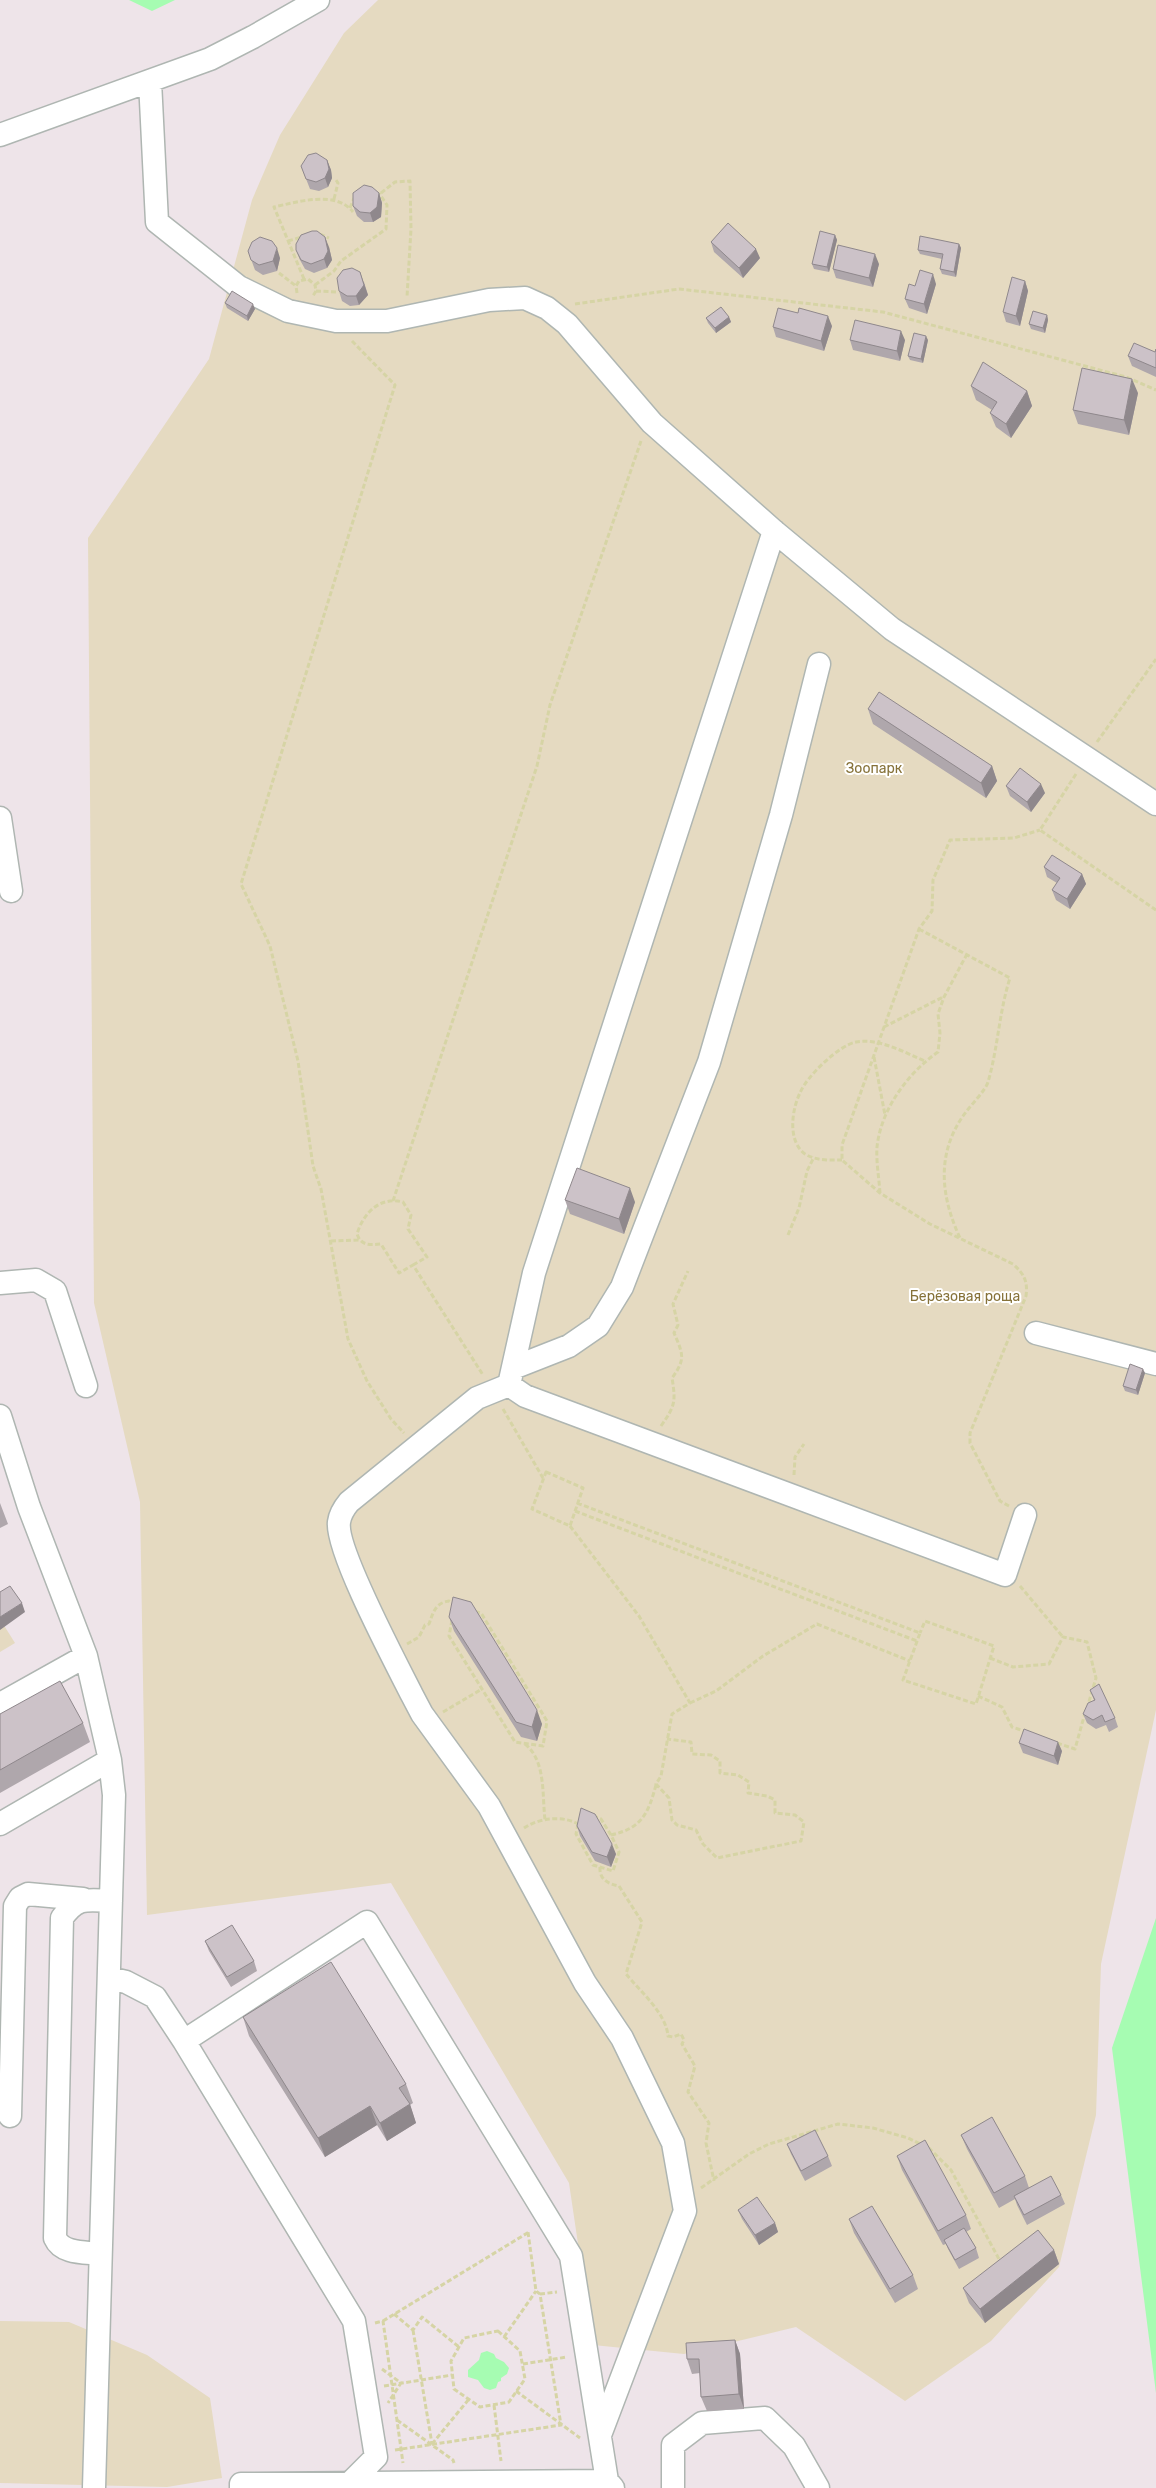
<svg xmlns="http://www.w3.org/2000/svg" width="1156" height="2488" font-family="Rubik,sans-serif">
  <rect width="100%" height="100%" fill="#eee4e9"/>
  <!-- green -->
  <path fill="#e5dac1" d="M378,0H1156V1710L1101,1964L1096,2115L1059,2267L991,2341L905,2401L796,2327L684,2354L593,2345L569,2183L391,1883L147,1915L140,1502L94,1303L88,538L209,359L252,200L280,135L344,33Z
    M0,1619L15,1643L0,1652Z
    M0,2321L69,2322L147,2355L210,2398L222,2478L167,2487L0,2483Z"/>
  <!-- water -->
  <path fill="#a6fcb2" d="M129,0H175L152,11Z
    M1156,1918V2393L1112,2048Z
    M487,2351L494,2354L496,2358L504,2362L509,2368L507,2374L501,2378V2381L498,2382L496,2388L490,2390L484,2388L478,2380L468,2377V2370L479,2360L481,2353Z"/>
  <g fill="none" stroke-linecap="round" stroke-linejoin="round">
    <!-- minor casing -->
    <g stroke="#afb6b2" stroke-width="25">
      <path id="minor" d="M150,81L157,222L239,287L288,311L336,321H387L489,300L525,298L547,308L567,324L652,423L774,531L892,629L1156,804
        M0,135L210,59L253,37L318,0
        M0,818L11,891
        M0,1283L36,1280L55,1291L86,1386
        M1036,1333L1156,1364
        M513,1368L569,1346L598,1326L622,1287L709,1062L781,815L819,664
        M509,1385L525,1396L1005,1575L1025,1515
        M0,1416L29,1507L86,1656L110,1760L114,1795L94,2488
        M0,1704L86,1656
        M0,1824L110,1760
        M109,1978L126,1982L155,1997L184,2041
        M10,2116L15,1906L20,1898L28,1894L83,1899
        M100,2254C85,2252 62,2254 55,2238L62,1918C77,1896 87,1900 111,1901
        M600,2435L685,2211L673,2143L622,2038L585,1983L489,1806L422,1714L412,1695C397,1665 335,1549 339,1522C340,1515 344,1508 349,1502L477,1398L509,1385L534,1273L774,531
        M241,2488V2484L607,2481L613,2488
        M351,2488V2482L376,2457L354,2321L184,2041L367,1922L571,2256L607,2481L605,2488
        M673,2488V2445L702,2423L765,2418L794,2446L818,2488"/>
    </g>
    <!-- path -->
    <path stroke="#d6d4a5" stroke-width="3" stroke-dasharray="5 2.5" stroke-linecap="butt" d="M381,193L395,182L410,181L411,229L407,297
      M334,199L338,183L336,180
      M350,208L354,198
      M320,234L329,238
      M288,241L302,237
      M279,273L296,286
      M304,279L274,207C297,202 336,190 353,212
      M315,285L334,271L341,261L386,229L387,205L379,193
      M316,291L337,292
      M297,293L296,286L299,281L308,279L315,285L316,291L313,296
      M575,304L679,289L883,312L1126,377L1156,390
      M352,341L395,385L241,884L270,946L298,1061L313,1166L321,1189L348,1339L367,1381L391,1419L404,1433
      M1097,742L1156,659
      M1076,774L1040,830L1156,910
      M919,929L1010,978C999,1012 998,1048 988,1082C986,1090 969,1107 963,1116C936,1155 941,1197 960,1238
      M884,1027L943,997
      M874,1057L885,1115
      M842,1160C830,1160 816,1161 805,1154C787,1141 792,1109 800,1093C806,1077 839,1045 856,1042C880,1038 903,1052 925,1061
      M880,1193C879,1178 876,1161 877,1147C881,1109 908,1073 938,1052L940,1033L938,1014L944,997L967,954
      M393,1201L537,766L550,705L641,441
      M788,1235L799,1208L807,1171L814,1157
      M331,1241L359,1240
      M413,1265L427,1257L408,1229L411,1215L403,1202C379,1196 363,1214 357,1234C361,1246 370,1245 381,1244L399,1273L413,1265L483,1375
      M503,1409L543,1478
      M661,1426C675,1406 676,1402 672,1378C686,1359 683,1354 674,1333L678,1325L673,1304L688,1271
      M546,1472L583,1488L570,1526L532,1509Z
      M794,1475L795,1457L804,1444
      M577,1503L920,1633L903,1680L976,1704L994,1646L925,1621L920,1633
      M1009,1506L1000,1501L970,1443V1433L1026,1296C1028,1281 1024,1274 1013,1264L930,1224L880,1193L842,1160V1145L919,929L932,911L933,880L950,840L1014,838L1040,830
      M575,1511L917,1641
      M570,1526L639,1616L690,1703L672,1714L661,1776L656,1784L669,1798L672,1820L677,1825L696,1830L703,1844L717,1858L801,1841L804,1822L795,1815L775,1813V1800L767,1796L748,1793L749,1782L738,1775L720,1773V1761L711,1755L692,1754L691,1742L667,1739
      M1020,1586L1063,1637
      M452,1620L449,1636L515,1742L543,1746L547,1721L481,1613L473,1611
      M407,1644L419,1637L425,1625L429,1624C433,1613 435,1603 449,1601L454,1604
      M990,1658L1013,1667L1049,1664L1063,1637L1087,1642L1096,1678L1088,1705
      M978,1696L1002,1707L1012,1727L1027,1732
      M690,1703L716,1691L763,1656L817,1624L910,1661
      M443,1712L482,1689
      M1057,1743L1075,1749L1085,1713
      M525,1744C546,1761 542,1794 545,1820
      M593,1816L601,1819L611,1835
      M578,1824L576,1834L593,1865L613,1871L619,1852L611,1835C642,1828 648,1814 656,1785
      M524,1828C539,1818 562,1815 578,1824
      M600,1867C599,1879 608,1884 619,1886L642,1922L626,1974C640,1991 666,2013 668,2036L673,2037L681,2034L684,2040L682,2044L695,2066L688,2092L709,2123L706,2143L714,2181
      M701,2188L749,2154L769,2144L838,2124L873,2128L908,2138L929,2148L951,2170L1000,2261
      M540,2294L557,2292
      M394,2314L413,2330L422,2317L459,2347
      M383,2321L529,2232
      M375,2323L383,2321L403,2463
      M413,2330L432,2444
      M498,2331L520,2351L525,2379L509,2402L480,2407L454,2389L451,2361L464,2338Z
      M504,2337L536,2291
      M523,2364L567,2357
      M382,2369L401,2383L388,2403
      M384,2386L452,2375
      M516,2391L580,2438
      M494,2405L501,2461
      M397,2420L453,2460L454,2463
      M432,2444L469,2399
      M395,2450L561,2425L540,2294L536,2291L528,2232"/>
    <!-- minor -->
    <use href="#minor" stroke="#fff" stroke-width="22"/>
  </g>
  <!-- wall -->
  <path fill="#afa7ac" d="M327,160L331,170L332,178L328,187L319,191L310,189L301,166Z
    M379,193L382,203L381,217L373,222H364L357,216L353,206Z
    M835,235L837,240L829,272L814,269L812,264Z
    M711,242L760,258L743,278L714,252Z
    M959,244L961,248L956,277L942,274L940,269L942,259L920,254L918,250Z
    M329,247L332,260L327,268L314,273L305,269L300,260L296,250Z
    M248,251L280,258L277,271L263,275L255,270Z
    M879,264L873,287L836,278L833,269Z
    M1025,281L1028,291L1020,326L1006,322L1003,312Z
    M364,282L368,295L359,305L350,306L342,301L339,291Z
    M936,284L927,314L909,308L905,299L915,286Z
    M225,303L255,309L248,321L227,308Z
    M1047,315L1048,320L1045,333L1031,329L1029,324Z
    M729,317L731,322L716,333L708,323L706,318Z
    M832,326L824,351L776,337L773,327Z
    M850,340H905L900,361L853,350Z
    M928,340L923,363L910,360L908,356Z
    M1156,349V377L1132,366L1128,356L1155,352Z
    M971,386L1027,391L1032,406L1011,438L996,427L990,413L992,410L976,400Z
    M1138,393L1129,435L1078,424L1073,410Z
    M868,709L992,766L997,781L986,798L873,724Z
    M1006,786L1045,793L1031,812L1010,796Z
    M1044,867L1082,874L1086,884L1070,909L1056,900L1052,890L1057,883L1047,877Z
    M565,1200L635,1202L624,1234L570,1214Z
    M1145,1373L1138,1395L1125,1391L1123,1386Z
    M0,1503L8,1524L0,1528Z
    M449,1617L542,1724L537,1741L521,1737L454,1631Z
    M1090,1690L1115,1718L1118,1727L1109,1732L1106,1725L1096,1729L1087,1723L1083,1714L1094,1700Z
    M0,1714L83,1723L90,1742L0,1793Z
    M1019,1743L1062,1751L1058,1765L1023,1753Z
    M577,1826L616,1854L611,1867L595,1861L580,1836Z
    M205,1941L254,1961L257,1971L231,1987L209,1951Z
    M243,2017L406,2084L413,2103L410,2105L416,2123L387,2141L377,2125L325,2157L249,2036Z
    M961,2135L1025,2176L1029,2188L1061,2195L1065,2204L1027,2225L1017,2205L1015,2199L999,2208L967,2149Z
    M787,2144L828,2156L832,2166L805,2181L791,2154Z
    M897,2156L966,2215L971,2229L966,2232L976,2248L979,2258L959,2269L948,2249L946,2244L943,2245L902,2170Z
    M738,2210L775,2223L778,2232L759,2245L742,2219Z
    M849,2219L913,2275L918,2289L895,2303L854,2233Z
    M1054,2250L1059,2264L985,2323L969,2303L963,2288Z
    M735,2340L740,2354L744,2409L707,2411L701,2397L700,2373L692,2374L687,2359Z"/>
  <!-- shaded-wall -->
  <path fill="#8f888c" d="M327,160L331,170L332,178L328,187L325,178Z
    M379,193L382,203L381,217L373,222L370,213Z
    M835,235L837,240L829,272L827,267Z
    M325,237L329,247L332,260L327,268L324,259Z
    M959,244L961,248L956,277L954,272Z
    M277,248L280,258L277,271L273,261Z
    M756,249L760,258L743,278L739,268Z
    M875,254L879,264L873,287L869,278Z
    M360,272L368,295L359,305L356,296Z
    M933,274L936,284L927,314L924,304Z
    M1025,281L1028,291L1020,326L1016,316Z
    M253,304L255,309L248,321L247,316Z
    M1047,315L1048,320L1045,333L1043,328Z
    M828,316L832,326L824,351L821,341Z
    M729,317L731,322L716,333L715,328Z
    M901,331L905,340L900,361L897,351Z
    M926,336L928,340L923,363L921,359Z
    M1132,379L1138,393L1129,435L1124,420Z
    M1027,391L1032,406L1011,438L1006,424Z
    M992,766L997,781L986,798L981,783Z
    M1041,784L1045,793L1031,812L1027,802Z
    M1082,874L1086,884L1070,909L1067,899Z
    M630,1188L635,1202L624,1234L619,1219Z
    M1143,1369L1145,1373L1138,1395L1136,1390Z
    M22,1603L25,1612L0,1630V1617Z
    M537,1710L542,1724L537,1741L532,1727Z
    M1058,1742L1062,1751L1058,1765L1054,1756Z
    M612,1844L616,1854L611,1867L607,1857Z
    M410,2104L416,2123L387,2141L380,2123Z
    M370,2106L377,2125L325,2157L318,2138Z
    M775,2223L778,2232L759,2245L755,2235Z
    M1054,2250L1059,2264L985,2323L980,2309Z
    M735,2340L740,2354L744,2409L739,2394Z"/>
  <!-- building -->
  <path fill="#ccc2c8" stroke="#8f888c" d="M316,153L327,160L329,169L325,178L316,182L306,179L301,166L308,155Z
    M364,185L372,187L379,193L377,207L370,213L360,212L353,206V193Z
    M728,223L756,249L739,268L711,242Z
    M312,231H317L325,237L328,251L324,259L311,264L301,260L296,250V244L301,235Z
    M820,231L835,235L827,267L812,264Z
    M920,236L959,244L954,272L940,269L943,254L918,250Z
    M260,237L272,241L277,248L273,261L259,265L251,260L248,251L252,242Z
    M838,245L875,254L869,278L833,269Z
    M352,268L360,272L364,285L356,296H347L339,291L337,278L343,270Z
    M920,270L933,274L924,304L905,299L909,284L915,286Z
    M1012,277L1025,281L1016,316L1003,312Z
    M232,291L253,304L247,316L225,303Z
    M721,307L729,317L715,328L706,318Z
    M778,308L798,313L799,308L828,316L821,341L773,327Z
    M1033,311L1047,315L1043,328L1029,324Z
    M855,320L901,331L897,351L850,340Z
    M914,333L926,336L921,359L908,356Z
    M1134,343L1155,352L1156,349V368L1128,356Z
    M983,362L1027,391L1006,424L990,413L997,402L971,386Z
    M1082,368L1132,379L1124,420L1073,410Z
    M879,692L992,766L981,783L868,709Z
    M1020,768L1041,784L1027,802L1006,786Z
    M1052,855L1082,874L1067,899L1052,890L1060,878L1044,867Z
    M577,1168L630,1188L619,1219L565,1200Z
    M1130,1364L1143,1369L1136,1390L1123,1386Z
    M10,1586L22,1603L0,1617V1592Z
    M453,1597L471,1602L537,1710L532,1727L516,1722L449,1617Z
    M60,1681L83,1723L0,1770V1714Z
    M1099,1684L1115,1718L1105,1722L1102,1715L1093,1720L1083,1714L1088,1703L1095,1700L1090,1690Z
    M1024,1729L1058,1742L1054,1756L1019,1743Z
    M581,1808L595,1814L612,1844L607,1857L592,1852L577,1826Z
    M232,1925L254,1961L227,1977L205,1941Z
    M331,1962L406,2084L399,2088L410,2104L380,2123L370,2106L318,2138L243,2017Z
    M992,2117L1025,2176L994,2193L961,2135Z
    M815,2130L828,2156L801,2171L787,2144Z
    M925,2140L966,2215L938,2231L897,2156Z
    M1051,2176L1061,2195L1024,2215L1014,2196Z
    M757,2197L775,2223L755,2235L738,2210Z
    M872,2206L913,2275L890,2289L849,2219Z
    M964,2228L976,2248L955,2260L944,2240Z
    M1038,2230L1054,2250L980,2309L963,2288Z
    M735,2340L739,2394L701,2397L699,2359H687L686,2343Z"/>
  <g text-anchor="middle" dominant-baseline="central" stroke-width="4" stroke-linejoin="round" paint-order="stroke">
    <!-- park labels -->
    <g font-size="14" fill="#867239" stroke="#fff">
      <text x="874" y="768">Зоопарк</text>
      <text x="965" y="1296">Берёзовая роща</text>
    </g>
  </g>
</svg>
